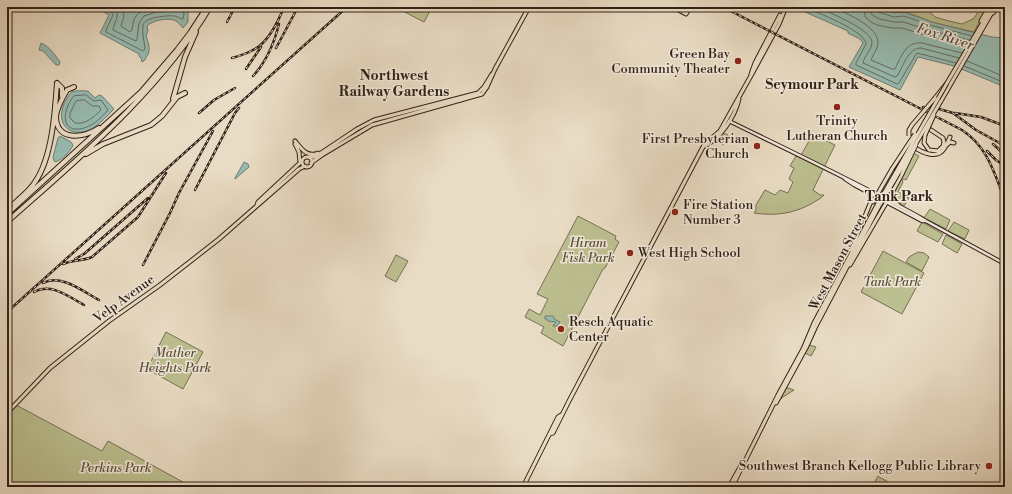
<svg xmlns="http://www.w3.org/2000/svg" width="1012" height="494" font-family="'Libre Bodoni',serif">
  <rect width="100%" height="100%" fill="#e9dcc4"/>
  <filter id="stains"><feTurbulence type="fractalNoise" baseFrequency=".005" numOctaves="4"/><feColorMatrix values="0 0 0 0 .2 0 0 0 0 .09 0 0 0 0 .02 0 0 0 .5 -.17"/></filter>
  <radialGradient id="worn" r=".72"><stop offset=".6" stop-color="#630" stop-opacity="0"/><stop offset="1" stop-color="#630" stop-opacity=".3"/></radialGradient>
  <!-- green -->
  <path fill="#bcbf90" stroke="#767054" d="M395,7H432L424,22Z
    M875,7H902L904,9L906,7H908L911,10L926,11L928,10L935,17L949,21L962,24L973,19L977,14L978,7H987L974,32L931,22C929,20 905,12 904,12C892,12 886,13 875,7Z
    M723,133L728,135L723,145L717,140Z
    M813,134L835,145L813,190L820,195H824C821,199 815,201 811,204C792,214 775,216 754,213L756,210V205L765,190L775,195L780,190L788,193L793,182L789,179L794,168L790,166L796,156L800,157Z
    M913,153L919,156L906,180L904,179L902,180L903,182L898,192L909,198L904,206L893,198L894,192Z
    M930,209L950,220L946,229L924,218Z
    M578,216L616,236L615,239L619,242L605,268L603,269L563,346L541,333L544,327L525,317L529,309L540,315L548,299L537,294Z
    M922,222L943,234L938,242L917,231Z
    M954,222L969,230L965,239L948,231Z
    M946,235L962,244L957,253L942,244Z
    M883,251L924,273L902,314L861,292Z
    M918,252L924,253L929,257L922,271L906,262L909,257Z
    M396,255L408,261L396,282L385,276Z
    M166,332L203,352L183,389L147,369Z
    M809,345L816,347L811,356L805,353Z
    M786,388H788L794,390L780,399Z
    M16,405L102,451L108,441L192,487H7V415Z
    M878,476L879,477L898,487H872Z"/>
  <!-- water -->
  <path fill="#97bcb2" stroke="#6e7e74" d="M94,7H184L188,11V22L183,28C181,26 179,23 176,21C169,17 153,20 147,26L148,32L146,35C147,40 150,45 149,51C149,55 146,56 145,60L142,62L141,58L139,56V54L100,33L109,15Z
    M794,7H875L882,10L895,13L896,12L901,13L905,12C913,17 923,17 931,22L992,37L1005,38V87L954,66L918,57L900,90L849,67L863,43L860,39L848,33V31Z
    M41,43C49,46 55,55 60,62L59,65H56L43,51L39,50Z
    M88,91L95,98L99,95L102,96L114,109C107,116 101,123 93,128C69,141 53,122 66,100C68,97 69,94 72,92C76,90 83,91 88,91Z
    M60,136L71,142L73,145C71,151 62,160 55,162L54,161L53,157L58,138Z
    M244,162L248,164L249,167L235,179V178Z
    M547,316H553L554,319L560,322L557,326H553L556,322L548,321L547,319H545V316Z"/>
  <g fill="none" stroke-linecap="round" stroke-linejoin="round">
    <!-- shore -->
    <path stroke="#646e64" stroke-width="1" d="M103,7L111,11L113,15L106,30V32L143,51L145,49C144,40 142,34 143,25C145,17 168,15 175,16C178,17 181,19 183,19L184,14L181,7
      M113,7C122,15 114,21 113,30L136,41L137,39L139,23L144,16L156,12L175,11L176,7
      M122,7L124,16L121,26L130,32L132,30C134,14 137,13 152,7
      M804,7C816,12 866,31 866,44L856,63V65L897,84L899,83L915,56L917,53L956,63
      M817,7C828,12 871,29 872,42C872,50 864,56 863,63L895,77L897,76C903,67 908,48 921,48L959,58
      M832,7C845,13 877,25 878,42C878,49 873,54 871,60L892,69H895C901,57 906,41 922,43L962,53
      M863,7L866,18L871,22L877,25L892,28H902L928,36L966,45
      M869,7L872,15L880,19L894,22H903L929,30L969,40
      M874,7L875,11L894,17L904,16L930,25L972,36
      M967,61L1005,77
      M964,66L1005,83
      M86,95L94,101L101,100L108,110C101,118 91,128 79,129C58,131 65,105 74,96Z
      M85,100L92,106H99L101,110C94,117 85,125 75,123L70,118V113L76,101Z"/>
    <!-- secondary casing -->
    <g stroke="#312017" stroke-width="4.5">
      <path id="secondary" d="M729,121C794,153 860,184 923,219L926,221
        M845,179L854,185L922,221H926L1005,264"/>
    </g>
    <!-- primary casing -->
    <g stroke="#312017" stroke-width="5">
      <path id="primary" d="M673,7L686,14
        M993,13L998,7
        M686,14L690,7
        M686,14L687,7
        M981,21L989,7
        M751,74L755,63L780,15
        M935,98L947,83L992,7
        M941,101L995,7
        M931,130L943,138L944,142L943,147
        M925,135L924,143L929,150L938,151L944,145
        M295,141C301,148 307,158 318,153
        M295,144L299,152L300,163
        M947,145L950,142L954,143
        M703,147C720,139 735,117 739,99
        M914,147C921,152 937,160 944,149C946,146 948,141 950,137
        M309,157H315L357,129L374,120L478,93L484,87L492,74
        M302 162a5 5 0 1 1 10 0a5 5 0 1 1-10 0Z
        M311,163L322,155L372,125L482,94L487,87L495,69L529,7
        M893,193V200L898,205
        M873,202L892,169
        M257,205L258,202L302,161
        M851,250L872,199L869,193
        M850,265L889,198L902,174
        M776,403L807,346L816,326L878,208
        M7,413L50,368L109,321L160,285L219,239L299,169L305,166
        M550,434L553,433L569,401L704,145L720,131L753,72L779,24L786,7
        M523,487L558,417L561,415
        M729,487L743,462
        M732,487L778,395L803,349L814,323L876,207"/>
    </g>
    <!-- highway casing -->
    <g stroke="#312017" stroke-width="6">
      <path id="highway" d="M57,83L62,88V96
        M74,87L67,90C63,97 57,107 56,116C56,142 84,138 99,128
        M173,99L185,57L196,32
        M86,154L103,144L151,125L162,116L177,97L185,93
        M14,204C21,197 30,190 35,182C52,158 55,112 57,83
        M7,214L141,92L177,50L190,33L207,7
        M7,222C80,157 159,92 210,7"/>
    </g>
    <!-- secondary -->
    <use href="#secondary" stroke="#f1e8d9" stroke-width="2.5"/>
    <!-- primary -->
    <use href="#primary" stroke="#e9dcc4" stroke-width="3"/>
    <!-- highway -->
    <use href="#highway" stroke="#e9dcc4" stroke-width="4"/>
    <!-- rail casing -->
    <g stroke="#312017" stroke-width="2.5">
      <path id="rail" d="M723,7L962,130C988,147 994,173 1005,200
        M227,22L235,7
        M276,48L298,7
        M232,58C239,56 246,54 253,50C268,43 278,22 284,7
        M246,69L261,47
        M253,76C267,61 274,44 279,24
        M923,107L939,109L953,113L976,130L1005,146
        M199,113L214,100L235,88
        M955,113L981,117L1005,126
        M993,144L1005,155
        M987,151L996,160L1005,166
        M195,190L235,113L239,108
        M75,259L84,254L148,198
        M63,264C72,260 83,261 92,257L138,217L166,173
        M143,265L170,213L179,193L213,131
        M43,283C60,273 84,292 99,300
        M34,292C51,282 69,297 84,305
        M7,312L347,7"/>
    </g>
    <!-- rail -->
    <use href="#rail" stroke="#f1e8d9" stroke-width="1" stroke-dasharray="3" stroke-linecap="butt"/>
    <!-- primary-bridge casing -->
    <g stroke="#312017" stroke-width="5" stroke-linecap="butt">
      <path id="primary-bridge" d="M925,135L934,115
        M909,136V130L912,125L935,98
        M892,169L915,134
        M902,174L916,145
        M876,207L947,83
        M878,208L941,101"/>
    </g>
    <!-- primary-bridge -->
    <use href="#primary-bridge" stroke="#e9dcc4" stroke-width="3"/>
  </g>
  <!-- markers -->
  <g fill="#8f2418" stroke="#f1e8d9" stroke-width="1.5">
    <circle cx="738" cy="61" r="4"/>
    <circle cx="837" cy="107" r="4"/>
    <circle cx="757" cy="146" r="4"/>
    <circle cx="675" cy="212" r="4"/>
    <circle cx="630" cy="253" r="4"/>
    <circle cx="561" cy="329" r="4"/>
    <circle cx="989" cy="466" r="4"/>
  </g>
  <g text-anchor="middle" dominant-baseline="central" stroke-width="3" stroke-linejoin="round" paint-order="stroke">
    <!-- poi labels -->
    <g font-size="13" fill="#312017" stroke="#f1e8d9" text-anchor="end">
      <text x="730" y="54">Green Bay<tspan x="730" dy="15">Community Theater</tspan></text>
      <text x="837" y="121" text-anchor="middle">Trinity<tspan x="837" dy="15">Lutheran Church</tspan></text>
      <text x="749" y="139">First Presbyterian<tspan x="749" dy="15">Church</tspan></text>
      <text x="683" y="205" text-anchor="start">Fire Station<tspan x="683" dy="15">Number 3</tspan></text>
      <text x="638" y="253" text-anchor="start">West High School</text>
      <text x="569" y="322" text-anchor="start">Resch Aquatic<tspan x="569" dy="15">Center</tspan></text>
      <text x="981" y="466">Southwest Branch Kellogg Public Library</text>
    </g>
    <!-- park labels -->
    <g font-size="13" font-style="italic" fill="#5b503b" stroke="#f1e8d9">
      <text x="588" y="243">Hiram<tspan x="588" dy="15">Fisk Park</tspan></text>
      <text x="892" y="282">Tank Park</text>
      <text x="175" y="353">Mather<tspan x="175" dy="15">Heights Park</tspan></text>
      <text x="116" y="468">Perkins Park</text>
    </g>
    <!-- street labels -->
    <g font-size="13" fill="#312017" stroke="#f1e8d9">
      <text transform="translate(838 262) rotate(-62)">West Mason Street</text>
      <text transform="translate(124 299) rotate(-36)">Velp Avenue</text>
    </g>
    <!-- water labels -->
    <g font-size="14" font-style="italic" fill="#504f46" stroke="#f1e8d9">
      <text transform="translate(945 37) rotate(18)">Fox River</text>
    </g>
    <!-- neighbourhood labels -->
    <g font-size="14" font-weight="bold" fill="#312017" stroke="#f1e8d9">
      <text x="394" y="76">Northwest<tspan x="394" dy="16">Railway Gardens</tspan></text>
      <text x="812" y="85">Seymour Park</text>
      <text x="899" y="197">Tank Park</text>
    </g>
  </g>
  <!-- margin -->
  <rect width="1012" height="494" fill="none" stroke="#e9dcc4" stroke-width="24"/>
  <rect x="8" y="8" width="996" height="478" fill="none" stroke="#312017" stroke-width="2"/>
  <rect x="12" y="12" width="988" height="470" fill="none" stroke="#312017"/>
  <rect width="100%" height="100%" filter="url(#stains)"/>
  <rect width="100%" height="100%" fill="url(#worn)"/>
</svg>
